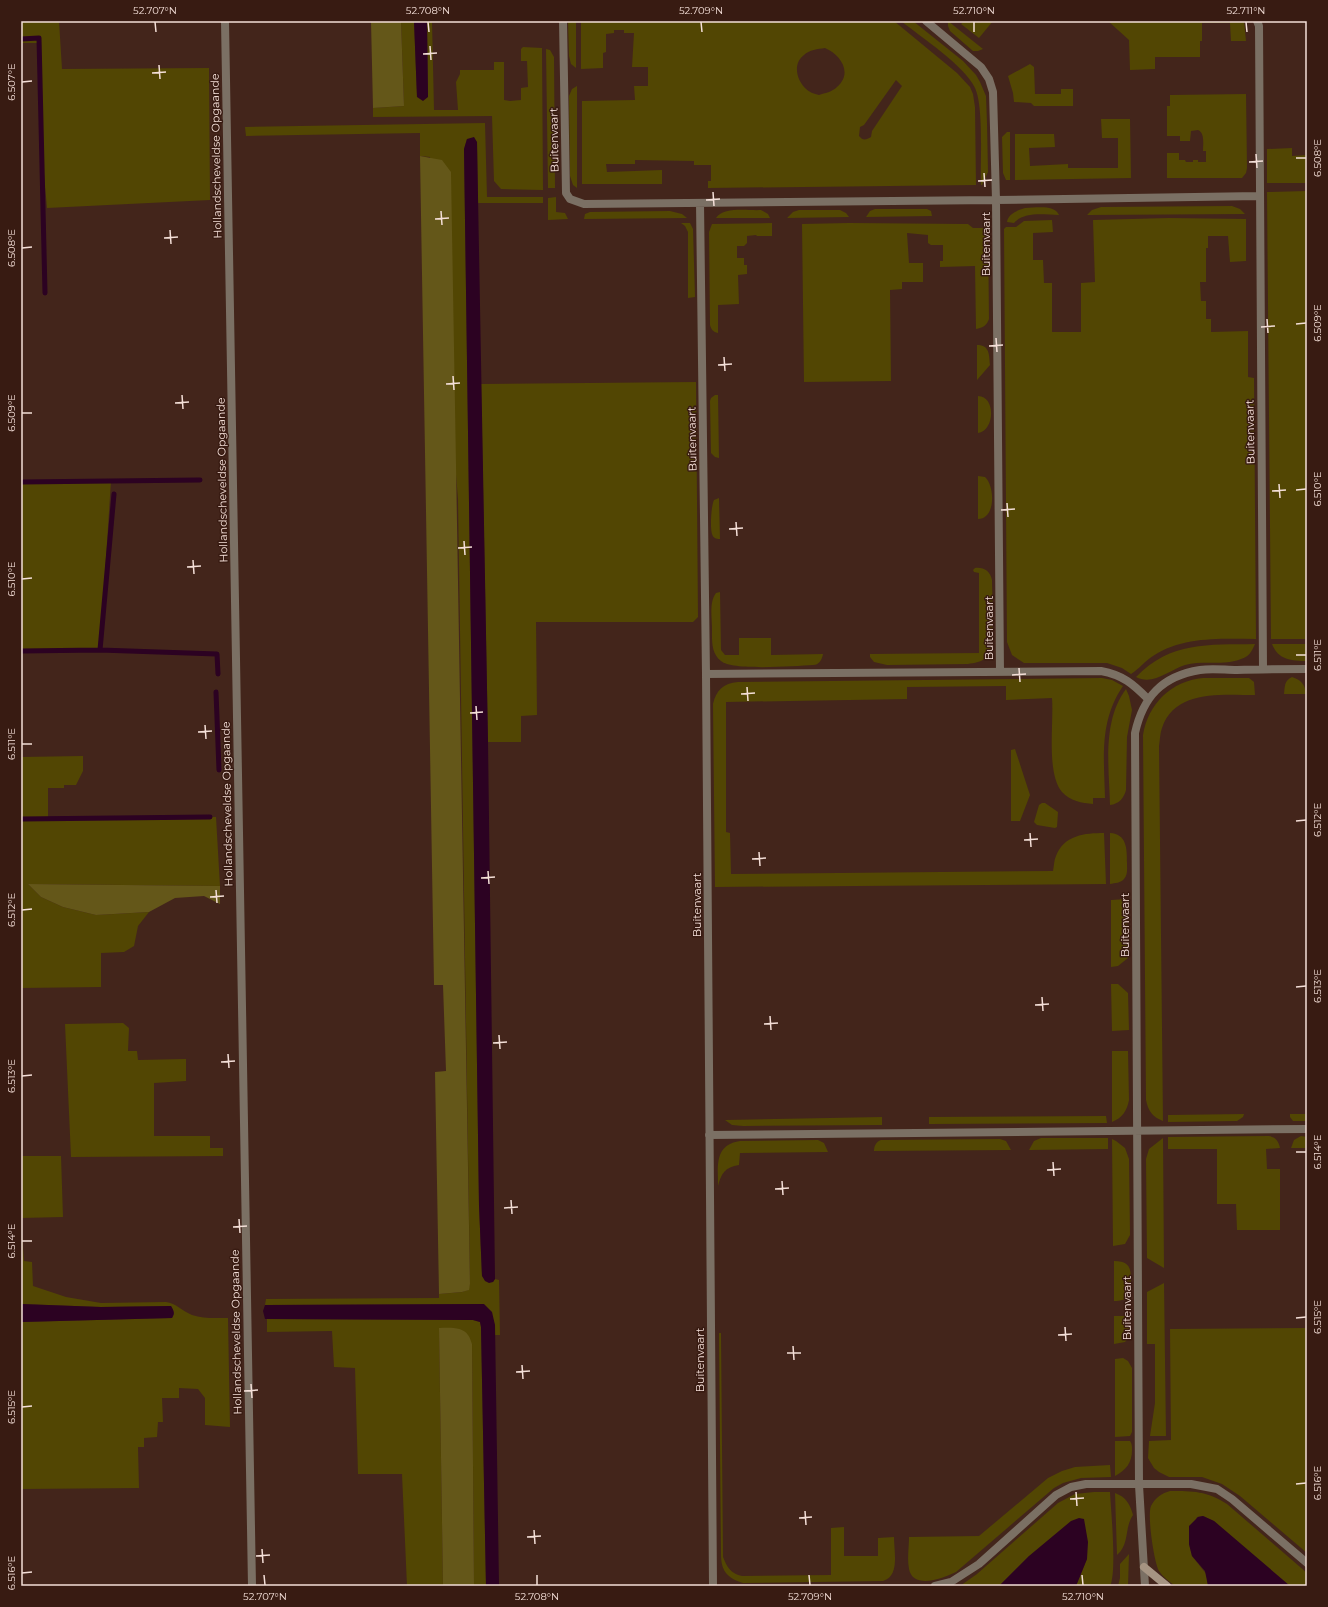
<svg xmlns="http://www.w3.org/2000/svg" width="1328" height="1607" font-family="Montserrat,sans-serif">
  <rect width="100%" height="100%" fill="#43251b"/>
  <!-- green -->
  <path fill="#524603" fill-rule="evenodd" d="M21,21H59L62,69L209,68L210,200L47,208L42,152L38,43H21Z
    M401,21H414L417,97H428L427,21H432L434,110H458L456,82L460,74V70H494V62H504V100L510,101L521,100V88L528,87L527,61H521V49L523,47L542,48L543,190L501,189L494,181L492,116L373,117V108L404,106Z
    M568,21H576V68L571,64L569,56Z
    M581,21H894L957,73L970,87L973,94L975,107L976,185L708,188V181H711V165H694V161L635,160V164H606L607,172L662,170V184H582V101L635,100L634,86H648V67H632L634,33H624V30H614V33L606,34V52L603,53V68L581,69ZM825,48C841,55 853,73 837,87C832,92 825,93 819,95C814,94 809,92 805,88C796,79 793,63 804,55C809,50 818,49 825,48ZM896,80L902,86L872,131L871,137C866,140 863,141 859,136L860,127L864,125Z
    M901,21H913L963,61L976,75L980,82L986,96L987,123L988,172L982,185H981C980,162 984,107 975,88C965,66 921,37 901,21Z
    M948,21L983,49L978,51H973L950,31L948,26Z
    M964,21H993L979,38L961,24Z
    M1108,21H1244L1246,41H1231L1230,23H1202V41H1200V57H1155V69L1130,70L1129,40Z
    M546,49L550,50L554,57L555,188H548Z
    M1030,64L1034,67L1035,94H1061V89H1073V106H1034L1031,103L1014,102L1013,93L1008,76Z
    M577,86V188L573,185L570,176L569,96L572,89Z
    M1246,94L1247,168L1246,173L1242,178H1167V153H1179V160H1185L1186,162H1193V160H1198V162H1206V151H1203C1203,144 1205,133 1198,130L1191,131L1190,141H1180V136H1167V106H1170V95Z
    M1101,119H1130L1131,178L1015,180V134H1054L1055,147L1029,148L1030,166L1068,164V168H1118V138H1102Z
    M485,123L487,197H543V203H478L477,142L467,139L464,149L479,1205L482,1276L493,1282L495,1279L499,1280L500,1335H495V1325L483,1304L265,1305L266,1299L439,1298V1294L462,1292L468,1290L470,1284L458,499L430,157L420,156V133L246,136L245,127Z
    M1007,132H1010V180H1006L1003,173L1002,137Z
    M1292,148V156L1307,155V183H1267V149Z
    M1307,191V639H1271L1267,192Z
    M556,197V212L565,213L568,219L548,220V198Z
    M1232,206L1240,209L1245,214L1087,215L1092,210L1101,207Z
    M1025,208C1036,208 1054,204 1059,215C1044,215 1025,211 1014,223L1007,222C1008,214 1018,210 1025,208Z
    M875,209H927L931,211L932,216L866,217L870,211Z
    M761,210L768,214L770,218H716C724,206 749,211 761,210Z
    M799,210H840L846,213L849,217L787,218L793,212Z
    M670,211L682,214L687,218L584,219L585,214L590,212Z
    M1169,218L1246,219V261L1230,262L1228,236H1208V248H1206V282H1200L1201,301H1206V319H1211V332L1248,331V377L1254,378L1256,639C1221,639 1184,636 1153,656C1145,661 1139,669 1131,674L1122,668L1107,663H1024L1012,655L1007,642L1004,229L1006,227H1016L1024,221L1052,220L1053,232L1033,233V260H1043L1044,283H1052V332H1081V283L1095,282L1093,220Z
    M681,223H690L693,229L695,297L688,298V232L685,226Z
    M772,223V236H757L756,235L747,236V243L744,246H737V258H744V265H747V274L738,275L739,304L718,305V333C713,332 711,329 710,325L709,232L712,224Z
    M849,223L963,224H968L973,228H988L989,319C987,325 983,328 976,329L975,266L940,267V261H943V245H931L928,243V235L907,233L909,263H923V282H902V289L890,290L891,381L804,382L802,224Z
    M977,345C990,345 989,355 990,365L977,380Z
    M696,382L698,617L693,622H536L537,715L521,716V742H488L481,384Z
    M715,395H718L719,458L715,457L711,453L710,401L711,398Z
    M978,396C996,396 995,431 978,433Z
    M978,476L985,477C995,486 996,519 978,519Z
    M21,481H111L100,650H21Z
    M719,498L720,539C716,539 713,538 712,534C710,528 711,506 714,500Z
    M975,568C984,567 990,571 992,580C992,595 996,647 987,657C982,662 974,663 968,664L887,665L874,662L870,657V654L979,653V573L974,572L973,570Z
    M720,592L721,650L725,655H739V638H771V655L823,654C822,660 819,665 813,665C795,666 732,671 721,661C711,653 712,641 712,629C712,618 709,602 716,593Z
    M1255,644C1252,651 1249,657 1241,659C1224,666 1203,660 1185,665C1169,670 1153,686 1136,677C1171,641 1208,645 1255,644Z
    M1272,644H1307V661C1292,661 1278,660 1272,644Z
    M1292,677C1301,680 1305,684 1306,694H1284C1285,686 1284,681 1292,677Z
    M1102,678L1112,680L1123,686C1099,721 1104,758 1105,798H1093V804C1082,803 1070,801 1062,792C1046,773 1054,723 1052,698L1006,700V686L907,687V699L726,702V832L730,833L731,874L1053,871C1054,866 1054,860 1056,856C1064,835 1085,833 1104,833L1106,884L715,887L713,704C716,691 723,683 738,682Z
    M1203,678H1249L1254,682L1255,695C1222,695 1175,689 1162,728C1160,733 1160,740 1159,746L1163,1121C1152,1117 1148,1110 1146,1100L1143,735C1148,704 1171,681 1203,678Z
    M1126,689L1129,696L1132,710L1127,737L1126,790C1124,798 1119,804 1110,805C1109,767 1102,721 1126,689Z
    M1015,749L1030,795L1020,821H1011V750Z
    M83,756V771L76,785H64V788H48V818L216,817L220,886L28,884L41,897L63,907L96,915L149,912L138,926L134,946L124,952L101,953V987L21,988V757Z
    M1042,803H1045L1058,812L1057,827L1055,828L1037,825L1034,822L1039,805Z
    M1110,833C1127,834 1127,849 1127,863C1127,868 1128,875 1124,879C1121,883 1115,883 1110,884Z
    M1127,899L1128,958L1118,966L1111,967V900Z
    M1111,984H1118L1128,993L1129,1030L1112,1031Z
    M123,1023L129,1028L128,1051H137L138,1060L186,1059V1081L154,1083V1136H210V1148H223V1156L71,1157L65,1024Z
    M1112,1051H1128L1129,1100C1127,1111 1122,1118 1112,1122Z
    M1244,1114L1243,1117L1237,1121L1168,1122V1115Z
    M1290,1114H1307V1121H1293L1290,1117Z
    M1106,1116L1107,1123L929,1124V1117Z
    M882,1117V1125L743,1126L732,1125L725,1120Z
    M1269,1136C1276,1137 1279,1142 1280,1148L1266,1149L1267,1169H1280V1230H1237L1236,1204H1217V1149H1168V1137Z
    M1301,1136L1307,1137V1148H1291L1294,1140Z
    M1041,1138H1108V1149L1029,1150L1034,1141Z
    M1163,1138L1164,1268L1147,1258L1146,1159L1149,1149Z
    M1000,1139L1006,1141L1011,1150L874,1151C874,1146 876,1142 881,1140Z
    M1112,1139L1116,1141L1125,1148L1129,1159L1130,1235L1125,1244L1113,1246Z
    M818,1140L824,1143L828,1152L740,1153L739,1165C725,1167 721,1174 718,1186C718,1166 714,1145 740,1141Z
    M21,1156H61L63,1217L21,1218Z
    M21,1222L24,1261L32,1262L33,1286L66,1297L101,1303L166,1302C176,1303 182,1311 192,1315C203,1319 216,1318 228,1318L230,1427L205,1425V1398L198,1389L179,1388V1398H162L163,1422H158L157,1437L144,1438V1447H138L139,1488L21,1489V1322L172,1318L174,1314L171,1306L101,1307L21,1304Z
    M1114,1261C1129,1261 1131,1267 1131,1281C1131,1295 1129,1301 1114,1301Z
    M1164,1283L1166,1436H1150L1155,1403V1344H1147V1292Z
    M1114,1316H1127L1129,1319L1130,1336L1125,1342L1114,1344Z
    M267,1319L473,1320L480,1322L481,1327L486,1586H474L472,1344L454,1328H439L443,1586H407L402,1474H358L355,1368L334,1367L332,1331L267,1332Z
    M1307,1328V1553L1240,1496L1222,1484L1202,1477H1169L1159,1472L1154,1468L1148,1458L1149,1441L1171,1440L1170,1329Z
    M719,1333H721L723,1557C727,1567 731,1574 742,1576L831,1575V1528L844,1527V1556H878V1538L894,1537C894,1552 900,1576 883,1581L743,1583C727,1578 721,1571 721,1554Z
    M1123,1358L1128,1361L1132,1368V1432L1130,1436L1115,1437V1359Z
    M1115,1441H1130C1132,1444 1132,1446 1132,1450C1132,1463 1126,1470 1115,1476Z
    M1110,1465L1111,1477L1081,1478L1063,1483L1054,1488L956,1572C944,1578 913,1590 909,1569C907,1559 909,1547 909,1537L979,1536L1048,1478L1062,1471L1075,1467Z
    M1170,1491C1193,1491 1207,1491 1227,1504L1307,1573V1586H1290L1214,1521L1203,1516L1197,1517L1189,1535V1544L1192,1556L1207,1575L1208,1586H1175C1169,1581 1163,1577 1159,1571C1154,1562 1147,1515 1151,1506C1155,1498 1162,1493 1170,1491Z
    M1094,1492H1110C1111,1510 1117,1573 1110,1586H1076L1087,1559L1029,1556L999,1586H960L977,1574L1058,1503L1075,1494Z
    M1115,1493C1126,1497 1130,1504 1133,1515C1124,1528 1130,1544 1117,1555Z
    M1129,1554L1128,1586H1118L1120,1578V1564Z"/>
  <!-- forest -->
  <path fill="#645719" d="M371,21H401L404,106L373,108Z
    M420,156L442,160L451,172L470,1284L469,1290L462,1292L439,1294L435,1072L446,1071L443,985H434Z
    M28,884L220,886V904L204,896L175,898L149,912L96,915L63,907L41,897Z
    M439,1328C448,1328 462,1326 468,1335C470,1337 471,1342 472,1344L474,1586H443Z"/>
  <!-- water -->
  <path fill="#2c0222" d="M414,21H427L428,97L423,101L417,97Z
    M474,137L477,142L488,742L495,1279L493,1282L489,1283L485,1281L482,1276L479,1205L464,149L467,139Z
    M21,1304L101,1307L171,1306C174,1311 175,1313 172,1318L21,1322Z
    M484,1304L492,1312L495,1325L499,1586H486L481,1327L480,1322L473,1320L267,1319H265L263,1311L265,1305Z
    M1203,1516L1214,1521L1290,1586H1208L1205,1571L1192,1556L1189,1544V1526L1198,1517Z
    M1079,1518L1084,1519L1088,1542L1087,1559L1076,1586H999L1029,1556L1071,1521Z"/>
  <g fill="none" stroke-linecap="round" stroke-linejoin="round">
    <!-- stream -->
    <path stroke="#2c0222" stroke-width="5" d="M21,39L39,38L45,293
      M21,482L200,480
      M100,650L217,654L218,674
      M21,651L100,650L114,494
      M216,692L219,770
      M21,819L210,817"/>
    <!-- minor -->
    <path stroke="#7b7064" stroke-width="8" d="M563,21L566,193L570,199L584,204L996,200L1259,196
      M926,21L981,67L989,79L993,92L996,200L1000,672
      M1257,21L1259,26L1263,669
      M700,203L706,674L713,1586
      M706,674L1101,671C1123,675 1133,684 1148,699
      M709,1135L1307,1129
      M935,1586L951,1582L979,1564L1056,1495L1071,1487L1086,1484H1191L1217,1489L1232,1499L1307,1563
      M1145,1586L1139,1485L1135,733C1143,697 1162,676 1200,670C1212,668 1225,670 1237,670C1260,669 1284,669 1307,669"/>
    <!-- tertiary -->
    <path stroke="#7b7064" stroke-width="8" d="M225,21L252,1586"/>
    <!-- secondary -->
    <path stroke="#a69482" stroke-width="8" d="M1144,1567L1167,1586"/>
  </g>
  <!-- ticks -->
  <path fill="none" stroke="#f4dfd8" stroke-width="1.5" d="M155,22L156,32M428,22L429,32M701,22L702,32M974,22V32M1246,22L1247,32M430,46L431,60M423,54L437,53M159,65L160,79M152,73L166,72M22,82L32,81M1256,154L1257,168M1296,158H1306M1249,162L1263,161M984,173L985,187M978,181L992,180M713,192L714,206M706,200L720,199M441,211L442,225M435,219L449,218M170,230L171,244M164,238L178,237M22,248L32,247M1267,319L1268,333M1296,324L1306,323M1261,327L1275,326M996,338L997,352M989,346L1003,345M724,357L725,371M718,365L732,364M453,376L454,390M446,384L460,383M182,395L183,409M175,403L189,402M22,413H32M1279,484L1280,498M1296,490L1306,489M1272,491L1286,490M1007,503L1008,517M1001,510L1015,509M736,522L737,536M729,529L743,528M464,541L465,555M458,548L472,547M193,560L194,574M187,567L201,566M22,579L32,578M1296,655H1306M1019,668L1020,682M1012,675L1026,674M747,687L748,701M741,694L755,693M476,706L477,720M470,713L483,712M205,725L206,739M198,732L212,731M22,744H32M1296,821L1306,820M1030,833L1031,847M1024,840L1038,839M759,852L760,866M752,859L766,858M488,871L489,884M481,878L495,877M216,890L217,903M210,897L224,896M22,910L32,909M1296,987L1306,986M1042,997L1043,1011M1035,1005L1049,1004M770,1016L771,1030M764,1024L778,1023M499,1035L500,1049M493,1043L507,1042M228,1054L229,1068M221,1062L235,1061M22,1076L32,1075M1296,1152H1306M1053,1162L1054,1176M1047,1170L1061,1169M782,1181L783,1195M775,1189L789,1188M511,1200L512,1214M504,1208L518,1207M239,1219L240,1233M233,1227L247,1226M22,1241H32M1296,1318L1306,1317M1065,1327L1066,1341M1058,1335L1072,1334M793,1346L794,1360M787,1353H801M522,1365L523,1379M516,1372L530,1371M251,1384L252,1398M244,1391L258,1390M22,1407L32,1406M1296,1484L1306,1483M1076,1492L1077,1506M1070,1499L1084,1498M805,1511L806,1525M799,1518L812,1517M534,1530L535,1544M527,1537L541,1536M262,1549L263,1563M256,1556L270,1555M22,1573L32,1572M264,1575L265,1585M537,1575V1585M809,1575L810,1585M1082,1575L1083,1585"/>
  <g text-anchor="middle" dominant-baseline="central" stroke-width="3" stroke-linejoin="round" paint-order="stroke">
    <!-- street labels -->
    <g font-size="11" fill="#f4dfd8" stroke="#381b12">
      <text transform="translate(554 140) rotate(-91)">Buitenvaart</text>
      <text transform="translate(216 156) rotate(-91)">Hollandscheveldse Opgaande</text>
      <text transform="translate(986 244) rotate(-90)">Buitenvaart</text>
      <text transform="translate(1250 432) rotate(-91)">Buitenvaart</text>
      <text transform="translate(692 439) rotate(-91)">Buitenvaart</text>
      <text transform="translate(222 480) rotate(-91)">Hollandscheveldse Opgaande</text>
      <text transform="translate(989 628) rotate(-90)">Buitenvaart</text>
      <text transform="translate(227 804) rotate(-91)">Hollandscheveldse Opgaande</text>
      <text transform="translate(697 905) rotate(-90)">Buitenvaart</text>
      <text transform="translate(1125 925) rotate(-90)">Buitenvaart</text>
      <text transform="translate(1127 1308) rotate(-90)">Buitenvaart</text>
      <text transform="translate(236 1332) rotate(-91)">Hollandscheveldse Opgaande</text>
      <text transform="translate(700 1360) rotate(-90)">Buitenvaart</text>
    </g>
  </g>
  <!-- border -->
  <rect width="1328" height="1607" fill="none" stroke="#381b12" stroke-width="44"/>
  <rect x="22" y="22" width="1284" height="1563" fill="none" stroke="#f4dfd8" stroke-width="1.5"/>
  <g font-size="10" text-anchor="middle" fill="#f4dfd8">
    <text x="155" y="14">52.707°N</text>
    <text x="428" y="14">52.708°N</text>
    <text x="701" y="14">52.709°N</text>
    <text x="974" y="14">52.710°N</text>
    <text x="1246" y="14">52.711°N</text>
    <text transform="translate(11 82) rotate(-90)" y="4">6.507°E</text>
    <text transform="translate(1317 158) rotate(-90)" y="4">6.508°E</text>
    <text transform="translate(11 248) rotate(-90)" y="4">6.508°E</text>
    <text transform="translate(1317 323) rotate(-90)" y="4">6.509°E</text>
    <text transform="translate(11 413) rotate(-90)" y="4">6.509°E</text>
    <text transform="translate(1317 489) rotate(-90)" y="4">6.510°E</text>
    <text transform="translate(11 579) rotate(-90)" y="4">6.510°E</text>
    <text transform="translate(1317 655) rotate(-90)" y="4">6.511°E</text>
    <text transform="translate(11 744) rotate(-90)" y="4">6.511°E</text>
    <text transform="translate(1317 820) rotate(-90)" y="4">6.512°E</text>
    <text transform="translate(11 910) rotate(-90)" y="4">6.512°E</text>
    <text transform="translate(1317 986) rotate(-90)" y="4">6.513°E</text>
    <text transform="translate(11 1076) rotate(-90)" y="4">6.513°E</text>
    <text transform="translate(1317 1152) rotate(-90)" y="4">6.514°E</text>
    <text transform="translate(11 1241) rotate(-90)" y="4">6.514°E</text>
    <text transform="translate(1317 1317) rotate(-90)" y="4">6.515°E</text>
    <text transform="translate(11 1407) rotate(-90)" y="4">6.515°E</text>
    <text transform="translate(1317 1483) rotate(-90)" y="4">6.516°E</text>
    <text transform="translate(11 1573) rotate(-90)" y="4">6.516°E</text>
    <text x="265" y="1600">52.707°N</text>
    <text x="537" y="1600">52.708°N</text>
    <text x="810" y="1600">52.709°N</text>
    <text x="1083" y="1600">52.710°N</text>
  </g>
</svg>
